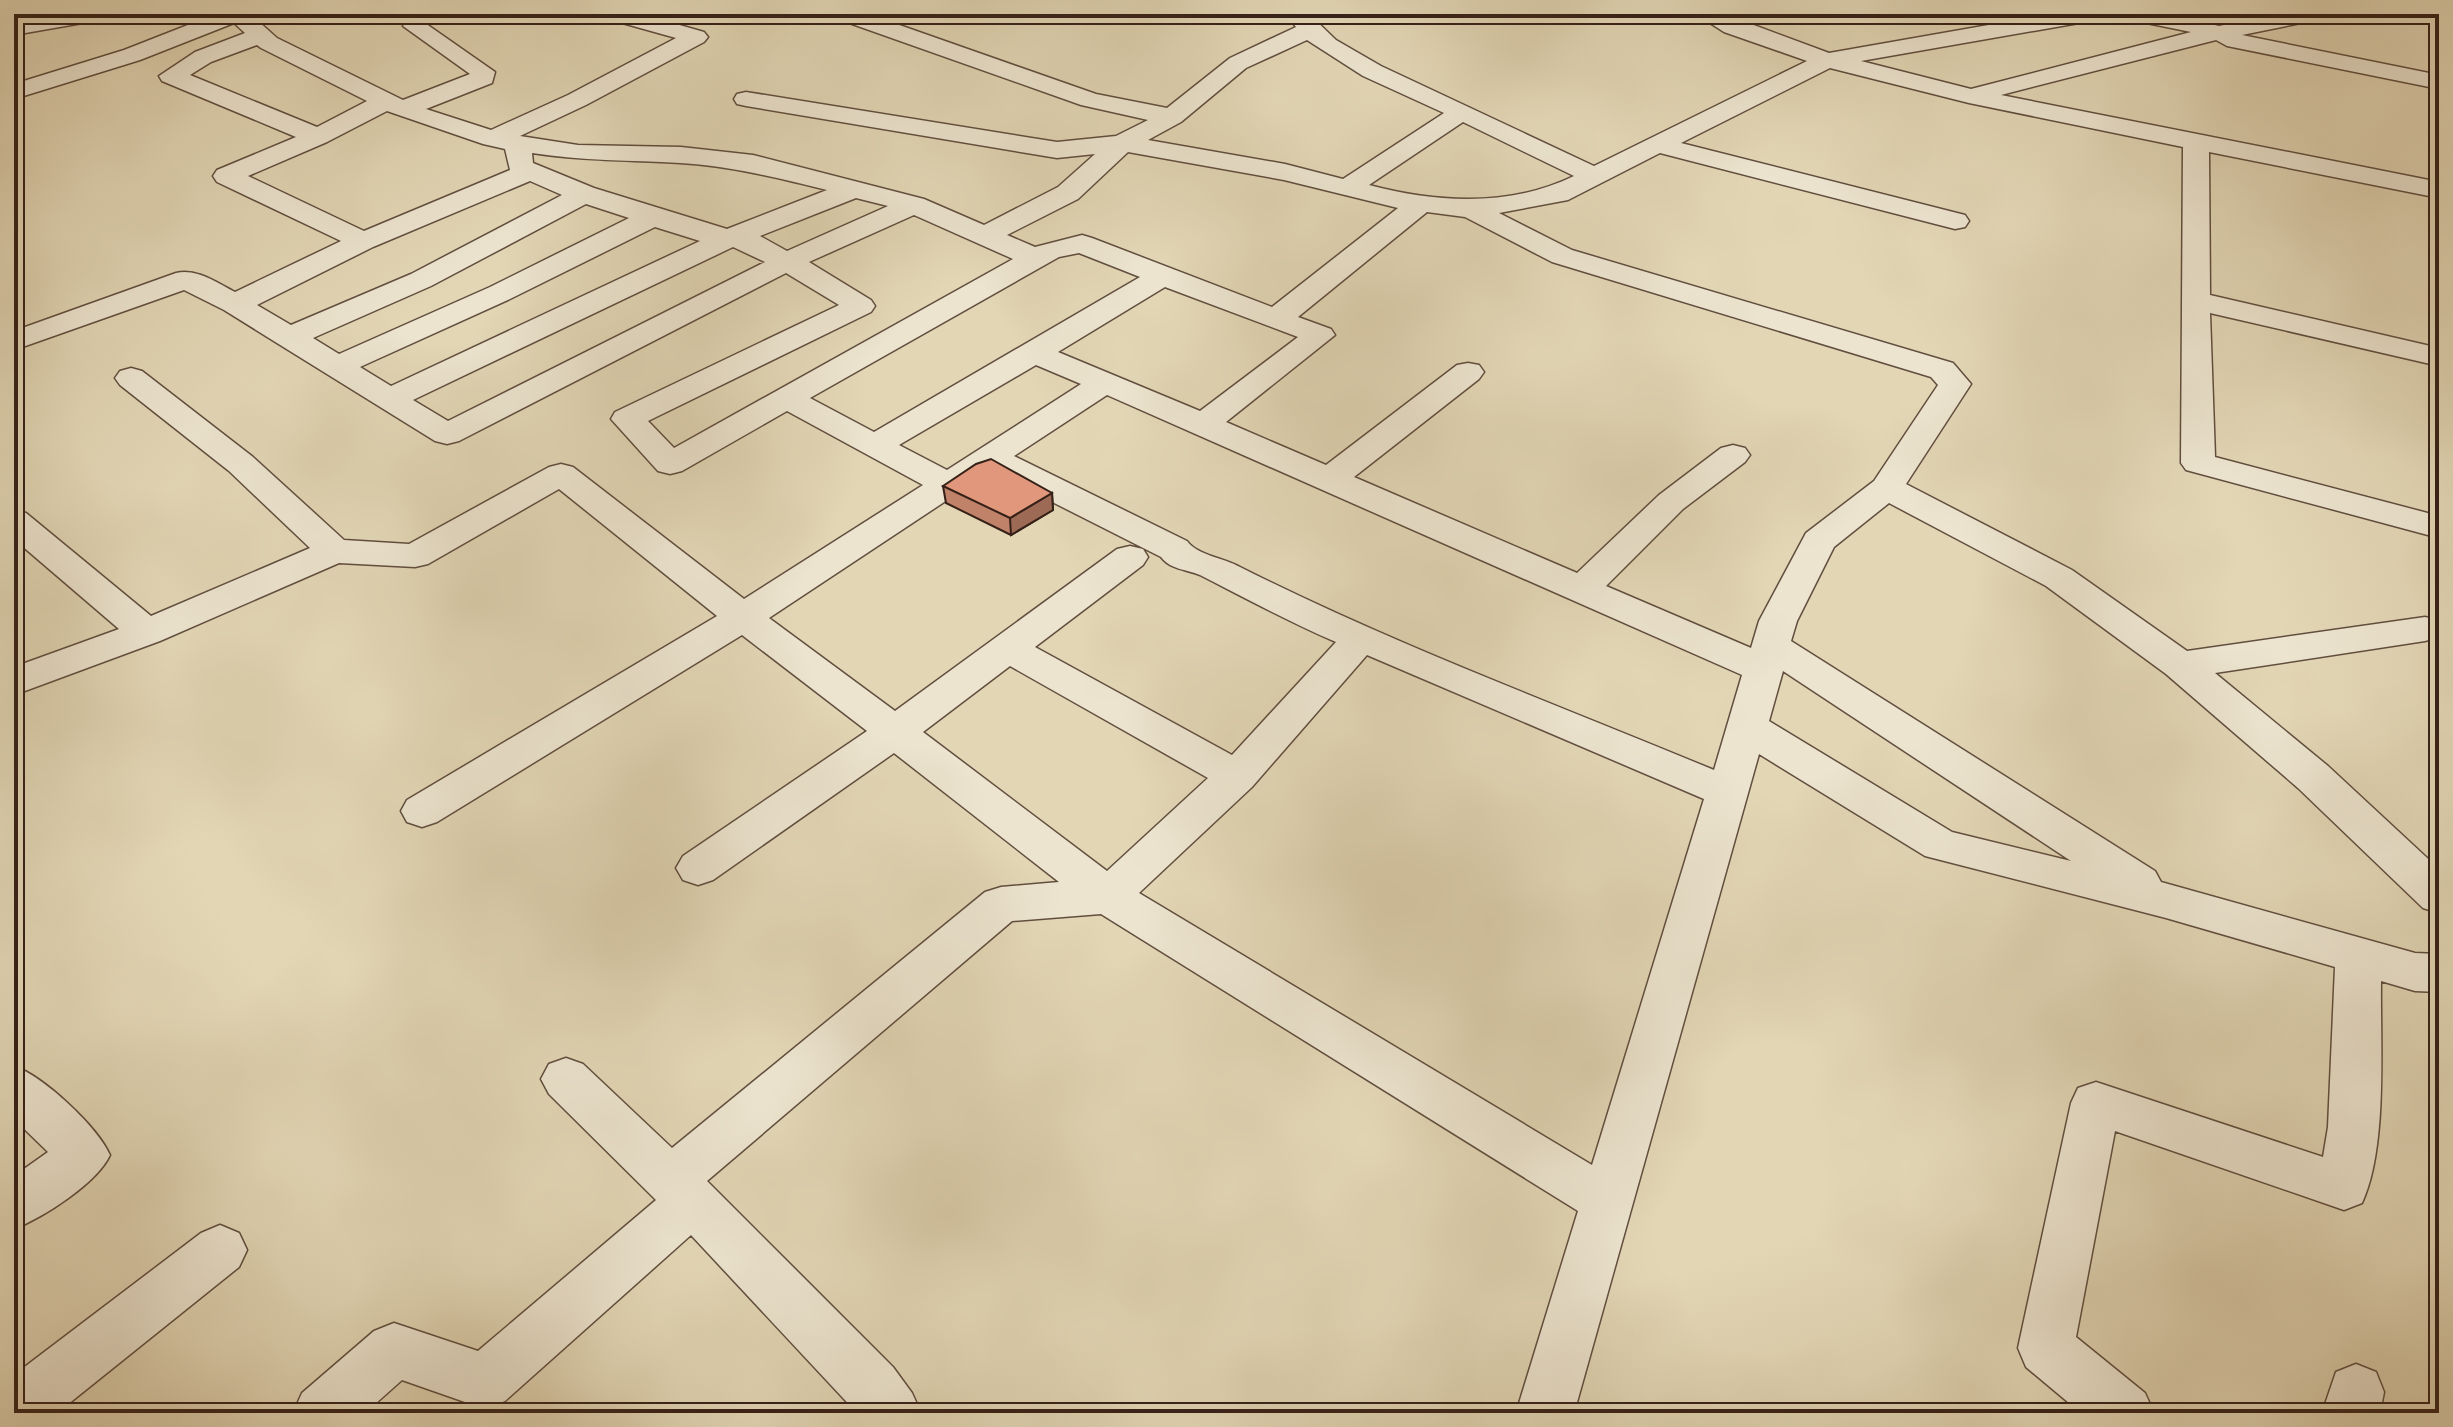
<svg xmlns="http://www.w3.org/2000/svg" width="2453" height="1427" font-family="Vollkorn,serif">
  <rect width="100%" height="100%" fill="#e2d6b5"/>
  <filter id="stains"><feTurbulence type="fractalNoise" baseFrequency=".0025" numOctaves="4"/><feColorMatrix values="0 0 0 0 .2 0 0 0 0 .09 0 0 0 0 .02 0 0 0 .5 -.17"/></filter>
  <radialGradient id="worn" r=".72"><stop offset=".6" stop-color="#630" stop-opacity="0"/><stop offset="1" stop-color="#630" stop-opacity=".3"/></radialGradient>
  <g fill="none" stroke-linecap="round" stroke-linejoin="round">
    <!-- street casing -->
    <g stroke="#614e3f" stroke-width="3">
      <path id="street" d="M55,14H105L102,19L94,21L14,35V21Z
        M216,14H250L277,38L403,100L470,74L403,26L406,21H422L495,72L492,83L426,109L491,130L568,95L676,38L608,19L605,14H641L704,32L708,37L704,42L586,105L520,136L578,145L681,147L753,155L924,199L984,225L1058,187L1095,154L1057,158L746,106L737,104L734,99L737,94L746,92L1057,142L1116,136L1148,120L1081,105L838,19L835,14H868L1096,94L1167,108L1230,58L1296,27L1286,14H1309L1336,40L1381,66L1594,166L1807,61L1724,32L1696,14H1724L1829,53L2051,14H2169L2219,26L2279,14H2324L2321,19L2242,35L2439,75V89L2227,46L2216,40L2001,95L2439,182V198L2209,152L2210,295L2439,348V366L2210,313L2215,457L2439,516V538L2186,470L2181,463L2183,147L1969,103L1830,68L1681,143L1965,215L1969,221L1965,227L1955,229L1660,153L1568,200L1499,213L1572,250L1953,363L1971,384L1906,484L2072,570L2187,651L2425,617L2438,620L2439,637L2425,641L2215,673L2328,766L2439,869V913L2423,908L2298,788L2166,674L2046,586L1889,503L1834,547L1797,621L1791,641L2155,871L2161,882L2415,953L2439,954V992L2415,991L2381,981C2380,1044 2388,1147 2362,1203L2344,1210L2115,1131L2076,1337L2145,1393L2154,1413H2081L2026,1367L2018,1348L2071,1103L2078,1088L2096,1082L2323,1157L2328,1127L2335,967L2166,918L1925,856L1759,754L1574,1413H1516L1578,1211L1101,914L1012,921L707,1181L893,1367L912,1393L921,1413H857L691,1235L505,1401L485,1409L402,1380L365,1413H293L302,1393L374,1331L394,1323L478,1351L656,1200L549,1094L541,1079L549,1064L566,1058L583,1064L672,1148L985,892L1001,887L1059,882L894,753L713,880L698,885L683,880L676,868L683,856L867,731L742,635L437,822L422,827L407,822L401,811L407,800L717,616L559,489L428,564L415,567L339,563L160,641L14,695V667L119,629L14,539V510L26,513L151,616L310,548L229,471L120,385L115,378L120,371L131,368L142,371L253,457L344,540L409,544L549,467L561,464L573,467L744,599L923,485L787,411L682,471L670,474L658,471L611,419L615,412L839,305L786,273L459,441L447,444L435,441L224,310L184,290L14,350V331L176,273C197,268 217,283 235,292L341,241L217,182L213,176L217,170L296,137L162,81L159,76L195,52L245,33L234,23L140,60L14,99V84L124,50ZM2124,15L2127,19L2191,32L1971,89L1861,61L2079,23L2114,21ZM1307,40L1363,76L1444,113L1343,179L1285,164L1148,140L1181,122L1246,68ZM257,45L261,48L367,101L317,127L190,75L211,62ZM387,111L483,144L505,149L510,170L364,231L248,176L327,142ZM1463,122L1574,176C1510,207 1437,203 1369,185ZM1128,152L1284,180L1398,208L1272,307L1092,238L1082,235L1035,247L1007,235L1078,199ZM532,153C582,161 630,160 680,163C731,166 778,178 827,190L727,229L594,188L533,163ZM530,181L562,195L411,274L291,325L257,305L373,247ZM856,198L888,206L787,251L760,236ZM586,204L629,218L490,287L339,354L313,338L431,286ZM1427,212L1465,217L1552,262L1931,377L1938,385L1874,481L1806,533L1759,621L1751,648L1606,586L1683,509L1745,462L1750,455L1745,448L1733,445L1721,448L1659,495L1577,573L1354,477L1479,379L1484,372L1479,365L1468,363L1457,365L1326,465L1226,422L1335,335L1331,329L1298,317ZM914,215L1013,259L674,448L648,421L871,312L875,306L871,300L809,262ZM655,227L700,241L391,386L360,367L510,299ZM733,247L765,262L448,421L413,400ZM1079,253L1140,277L874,432L810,398L1059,257ZM1165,287L1298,337L1200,411L1058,352ZM1036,365L1081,384L947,470L899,445ZM1107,395L1742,675L1714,770C1555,704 1393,644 1240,567C1224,558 1197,555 1187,541L1014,456ZM991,471L1161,557C1171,570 1186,569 1200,575C1245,598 1289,622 1336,642L1232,755L1035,647L1143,565L1148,557L1143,549L1130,546L1117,549L895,711L769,618ZM1367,655L1704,799L1592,1165L1139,893L1252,787ZM1010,666L1208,778L1107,871L923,732ZM1783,671L2071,861L1952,832L1769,721Z
        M14,1066C44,1077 97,1126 110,1155C97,1183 44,1217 14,1229V1176L48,1152L14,1119Z
        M220,1225L239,1233L247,1250L239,1267L57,1413H14V1375L201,1233Z
        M2356,1364L2376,1372L2384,1392L2380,1413H2322L2336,1372Z"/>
    </g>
    <!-- street -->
    <use href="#street" fill="#ece4cf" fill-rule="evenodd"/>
  </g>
  <!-- wall -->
  <path fill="#c1826a" stroke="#362118" stroke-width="2" d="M943,486L1052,493L1053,510L1011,535L946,503Z"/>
  <!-- shaded-wall -->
  <path fill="#9d6a56" stroke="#362118" stroke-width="2" d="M1052,493L1053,510L1011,535L1010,518Z"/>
  <!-- building -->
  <path fill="#e0977b" stroke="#362118" stroke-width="2" d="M991,459L1052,493L1010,518L943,486L976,464Z"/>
  <!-- margin -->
  <rect width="2453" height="1427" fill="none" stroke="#e2d6b5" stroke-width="48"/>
  <rect x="16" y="16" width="2421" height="1395" fill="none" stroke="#362118" stroke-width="4"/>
  <rect x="24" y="24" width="2405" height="1379" fill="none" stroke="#362118" stroke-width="2"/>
  <rect width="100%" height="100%" filter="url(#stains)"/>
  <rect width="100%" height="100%" fill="url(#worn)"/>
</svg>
